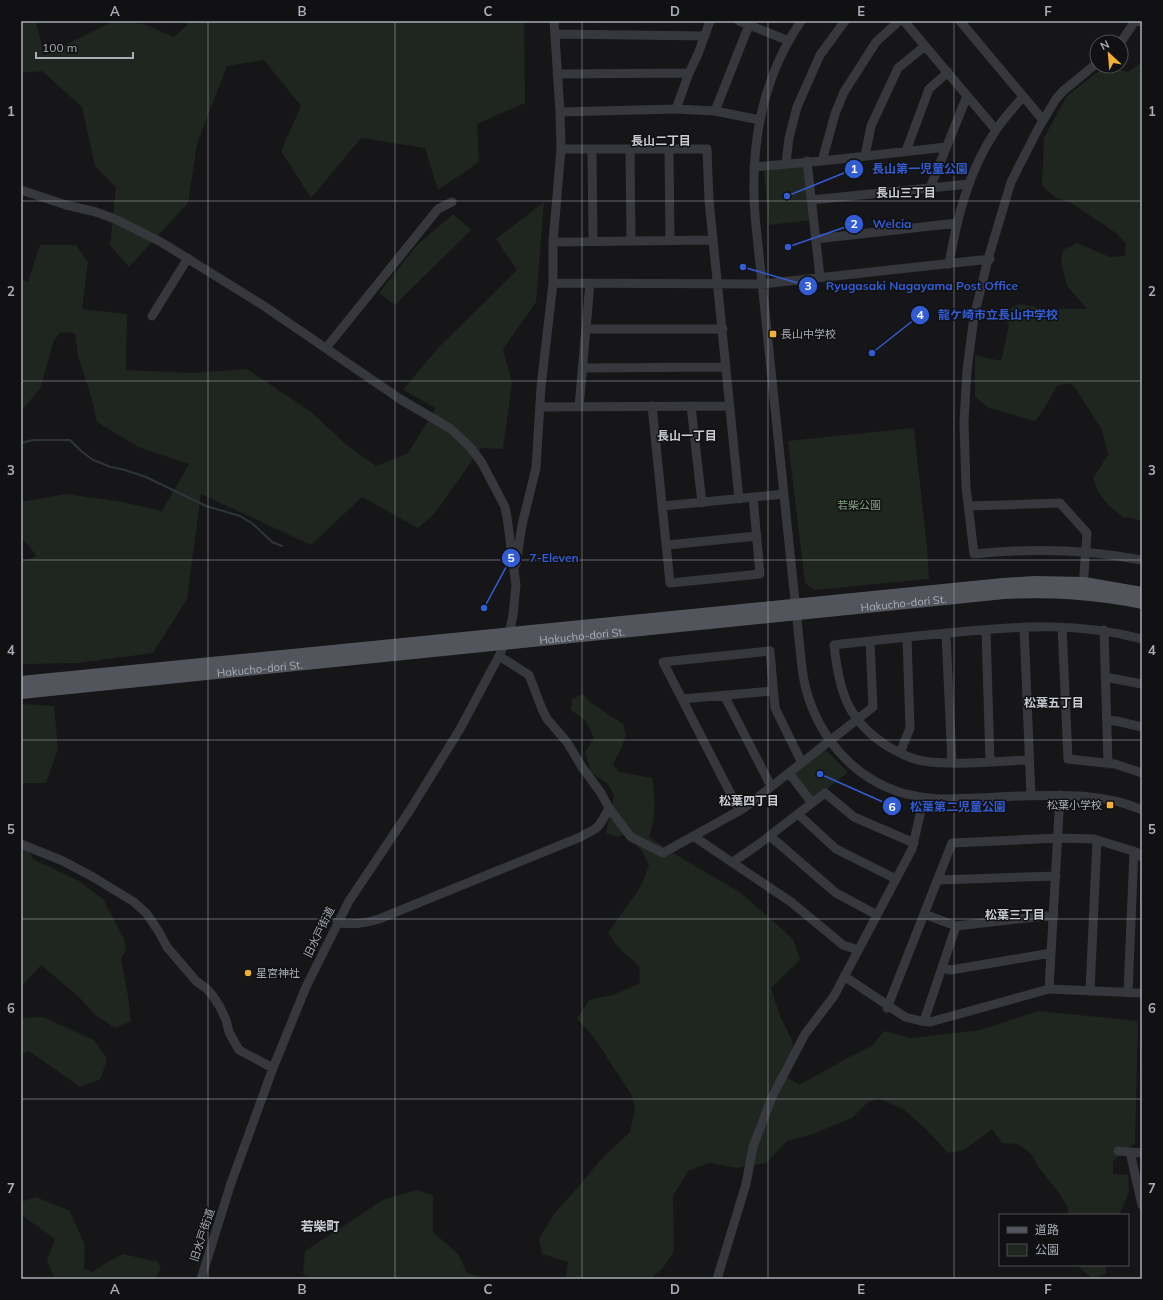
<svg xmlns="http://www.w3.org/2000/svg" width="1163" height="1300" font-family="Mulish,'Noto Sans JP',sans-serif">
  <rect width="100%" height="100%" fill="#161618"/>
  <!-- green -->
  <path fill="#1e261f" d="M21,21H36L44,55L112,22L144,24L174,37L188,24L180,21H524L525,103L477,124L479,162L438,190L425,148L361,138L311,198L281,151L301,106L264,60L227,66L197,144L188,203L129,267L110,245L116,187L95,166L82,107L42,71L21,73Z
    M1142,62V518L1140,520L1123,517L1109,506L1098,492L1093,478L1108,455L1102,430L1074,386L1068,383L1057,386L1044,409L1035,421L989,408L975,397V355L1001,361L1009,326L1002,312L1019,304L1050,309H1087L1067,286L1061,263L1063,250L1077,243L1110,257L1125,256L1126,243L1116,233L1073,204L1055,197L1042,186L1044,138L1052,123L1067,96L1105,66L1128,72Z
    M805,163L811,220L769,225L764,172L767,168Z
    M544,202L536,302L503,349L512,383L503,449L481,448L435,513L418,528L362,497L311,545L201,494L187,599L153,653L78,663L21,664V562L37,556L21,537V502L66,494L117,501L162,511L189,464L138,447L97,422L91,396L78,356L75,333L61,332L54,340L40,389L21,411V279L28,282L40,245H76L88,262L82,309L127,314L126,370L192,373L247,369L311,412L349,447L376,466L408,453L436,408L403,390L438,348L517,270L496,239Z
    M453,214L471,230L395,305L379,293L417,245Z
    M912,428L914,430L927,548L929,579L814,590L805,583L788,441Z
    M583,694L591,703L623,724L626,734L622,747L613,764L619,772L652,778C656,797 656,818 649,837L680,857L741,893L793,939L800,960L771,988L780,1016L792,1040L793,1048L780,1072L799,1085L853,1055L872,1046L884,1031L911,1038L980,1030L1038,1011L1138,1021L1135,1143L1113,1161V1174L1128,1175L1129,1192L1119,1215H1067L1068,1208L1059,1193L1039,1168L1031,1154L1018,1144L1002,1143L992,1129L964,1150L948,1153L926,1129L903,1109L878,1098L867,1103L852,1118L813,1134L787,1141L766,1163L737,1168L709,1163L688,1171L673,1196L674,1251L663,1268L650,1279H564L566,1277L568,1262L542,1254L539,1238L555,1213L579,1186L602,1158L630,1132L635,1109L631,1094L593,1036L577,1019L589,1000L613,995L640,983L639,966L618,947L608,933L641,886L649,866L643,853L628,833L617,837L606,833L614,796L608,784L591,772L585,752L594,738L586,721L571,710L572,699Z
    M21,704L54,706L58,749L46,783H21Z
    M823,750L827,751L847,771V773L815,798L811,797L795,776L796,772Z
    M26,846L33,859L79,881L103,899L124,939L126,950L121,959L128,996L131,1021L115,1028L95,1015L80,998L41,965L25,983L21,985V848Z
    M43,1017L94,1040L107,1058L101,1079L80,1087L29,1051L21,1054V1018Z
    M416,1190L433,1195V1232L458,1254L467,1273L488,1279H315L303,1274L305,1251L383,1200Z
    M36,1197L70,1211L85,1246L84,1269L93,1272L109,1261L123,1254L158,1262L161,1268L155,1279H57L54,1277L47,1261L55,1239L23,1216L21,1218V1202Z
    M1076,1265H1106V1273L1093,1279Z"/>
  <g fill="none" stroke-linecap="round" stroke-linejoin="round">
    <!-- stream -->
    <path stroke="#2c353c" stroke-width="2" d="M21,443L33,440H70L81,451L93,460L111,467L125,470L146,477L206,506L240,516L253,524L272,542L282,546"/>
    <!-- minor -->
    <path stroke="#37383d" stroke-width="9" d="M739,21L789,41
      M801,21C762,78 750,147 755,216L802,668C809,724 845,774 899,792C912,796 925,798 939,799C966,799 994,797 1021,796C1062,795 1104,793 1142,810
      M904,21L996,130
      M960,21L1043,120
      M555,34L705,36
      M1121,42L1135,21L1142,22
      M1097,63L1063,91L1056,99L1038,129L1011,182L988,259L974,317L967,370L964,422L966,487L974,554C1031,548 1086,549 1142,560
      M557,74L689,73
      M676,109L689,73L698,54L710,21
      M715,111L749,25
      M560,112L676,109L715,111L760,120
      M561,149H707L709,200L739,499
      M592,149L593,241
      M630,149L631,241
      M669,149L670,240
      M906,151L929,89L948,72
      M865,156L871,126L898,68L925,46
      M807,161L820,277
      M822,161L835,114L844,92L876,42L899,21
      M786,163L789,138L797,107L820,55L845,21
      M754,167L822,161L946,147
      M930,188L967,96
      M21,190L66,205L96,212L115,219L161,242L264,306L400,399L451,429L471,448L482,463L505,507L507,517L516,585L513,615L509,634L499,656L460,729L410,810L349,901L306,987L273,1068L231,1183L201,1279
      M811,200L969,184
      M816,239L957,223
      M553,242L713,240
      M949,264C957,217 969,170 996,130C1004,118 1014,107 1023,97
      M553,283L762,284L990,259
      M152,316L188,258
      M586,329H723
      M326,348L438,209L452,202
      M582,368L726,367
      M652,406L670,583L760,574L753,497
      M691,406L702,503
      M540,407L730,406
      M579,407L590,283
      M663,506L784,494
      M969,506L1060,503L1087,533L1083,588
      M667,545L757,536
      M516,564L522,525L536,468L541,387L553,283V242L561,149L560,112L554,21
      M1024,627L1031,796
      M1062,627L1068,759L1115,764L1142,773
      M986,630L990,762
      M1104,630L1108,764
      M946,633L952,763
      M1105,677L1142,684
      M724,695L771,786
      M682,699L773,691
      M1107,720L1116,721L1142,727
      M900,753L910,728L907,637
      M1029,760C995,761 956,766 923,761C910,759 900,753 889,747C847,721 839,691 834,645C875,640 917,636 958,632C1023,626 1078,622 1142,639
      M789,773L812,803
      M609,808L631,837L663,853L744,808L873,707L870,641
      M739,810L663,662L770,651L775,708L802,763
      M798,814L836,849L896,879
      M693,836L791,902L843,945L858,950
      M770,836L836,893L877,915
      M21,844L63,861L93,877L134,902L147,914L159,932L167,947L196,981L207,989L213,996L220,1007L226,1020L229,1032L235,1043L239,1050L273,1068
      M733,862L759,844L825,793L854,817L914,843
      M938,880L1056,876
      M924,914L956,926L1054,915
      M337,922C351,926 366,923 379,919L578,838C599,828 598,829 609,808L601,793L582,767L567,742L547,719L542,709L529,675L499,656
      M942,968L951,970L1051,953
      M844,976L905,1017L921,1021L930,1022L1049,989L1142,993
      M1049,989L1060,795
      M1090,991L1097,840
      M1128,993L1134,851
      M887,1008L952,843L1058,838L1094,839L1136,852L1142,857
      M924,1021L956,926
      M1118,1151L1142,1153
      M1130,1152L1142,1205
      M717,1279L746,1184L753,1147L772,1097L805,1034L834,996L912,849L924,798"/>
    <!-- major -->
    <g stroke="#53555c" stroke-width="12">
      <path d="M21,682L1003,584L1035,582L1084,583L1142,593"/>
      <path id="s1" d="M21,693L1004,593C1053,591 1094,593 1142,603"/>
    </g>
  </g>
  <!-- grid -->
  <path fill="none" stroke="#a8adb8" stroke-width="1" stroke-opacity="0.55" d="M208,21V1279M395,21V1279M582,21V1279M768,21V1279M954,21V1279M21,201H1142M21,381H1142M21,560H1142M21,740H1142M21,919H1142M21,1099H1142"/>
  <!-- markers -->
  <g fill="#f2b134" stroke="#111113" stroke-width="1.5">
    <rect x="769" y="330" width="8" height="8" rx="2"/>
    <rect x="1106" y="801" width="8" height="8" rx="2"/>
    <circle cx="248" cy="973" r="4"/>
  </g>
  <g text-anchor="middle" dominant-baseline="central" stroke-width="3" stroke-linejoin="round" paint-order="stroke">
    <!-- poi labels -->
    <g font-size="11" fill="#a8adb8" stroke="#111113" text-anchor="start">
      <text x="781" y="334">長山中学校</text>
      <text x="1102" y="805" text-anchor="end">松葉小学校</text>
      <text x="256" y="973">星宮神社</text>
    </g>
    <!-- park labels -->
    <g font-size="11" fill="#7fa381" stroke="#111113">
      <text x="859" y="505">若柴公園</text>
    </g>
    <!-- street labels -->
    <g font-size="11" fill="#a8adb8" stroke="#111113">
      <text stroke="none"><textPath href="#s1" startOffset="887">Hakucho-dori St.</textPath></text>
      <text stroke="none"><textPath href="#s1" startOffset="564">Hakucho-dori St.</textPath></text>
      <text stroke="none"><textPath href="#s1" startOffset="240">Hakucho-dori St.</textPath></text>
      <text transform="translate(319 932) rotate(-64)">旧水戸街道</text>
      <text transform="translate(202 1235) rotate(-72)">旧水戸街道</text>
    </g>
    <!-- neighbourhood labels -->
    <g font-size="12" font-weight="bold" fill="#c9ccd4" stroke="#111113">
      <text x="661" y="140">長山二丁目</text>
      <text x="906" y="192">長山三丁目</text>
      <text x="687" y="435">長山一丁目</text>
      <text x="1054" y="702">松葉五丁目</text>
      <text x="749" y="800">松葉四丁目</text>
      <text x="1015" y="914">松葉三丁目</text>
    </g>
    <!-- quarter labels -->
    <g font-size="13" font-weight="bold" fill="#c9ccd4" stroke="#111113">
      <text x="320" y="1226">若柴町</text>
    </g>
  </g>
  <!-- callouts -->
  <path fill="none" stroke="#325cd3" stroke-width="1.5" d="M787 196L854 169M788 247L854 224M743 267L808 286M872 353L920 315M484 608L511 558M820 774L892 806"/>
  <g fill="#325cd3" stroke="#111113" stroke-width="1.5">
    <circle cx="787" cy="196" r="4"/>
    <circle cx="788" cy="247" r="4"/>
    <circle cx="743" cy="267" r="4"/>
    <circle cx="872" cy="353" r="4"/>
    <circle cx="484" cy="608" r="4"/>
    <circle cx="820" cy="774" r="4"/>
    <circle cx="854" cy="169" r="10"/>
    <circle cx="854" cy="224" r="10"/>
    <circle cx="808" cy="286" r="10"/>
    <circle cx="920" cy="315" r="10"/>
    <circle cx="511" cy="558" r="10"/>
    <circle cx="892" cy="806" r="10"/>
  </g>
  <g font-size="12" text-anchor="middle" font-weight="bold" fill="#fff">
    <text x="854" y="173">1</text>
    <text x="854" y="228">2</text>
    <text x="808" y="290">3</text>
    <text x="920" y="319">4</text>
    <text x="511" y="562">5</text>
    <text x="892" y="811">6</text>
  </g>
  <g font-size="12" text-anchor="middle" font-weight="bold" fill="#325cd3" stroke="#111113" stroke-width="3" stroke-linejoin="round" paint-order="stroke">
    <text x="920" y="173">長山第一児童公園</text>
    <text x="892" y="228">Welcia</text>
    <text x="922" y="290">Ryugasaki Nagayama Post Office</text>
    <text x="998" y="319">龍ケ崎市立長山中学校</text>
    <text x="554" y="562">7-Eleven</text>
    <text x="958" y="811">松葉第二児童公園</text>
  </g>
  <!-- border -->
  <rect width="1163" height="1300" fill="none" stroke="#111113" stroke-width="44"/>
  <!-- legend -->
  <rect x="999" y="1214" width="130" height="52" fill="#111113" stroke="#4d4f55"/>
  <rect x="1007" y="1227" width="20" height="6" fill="#53555c" stroke="#4d4f55"/>
  <text x="1035" y="1234" font-size="12" fill="#a8adb8">道路</text>
  <rect x="1007" y="1244" width="20" height="12" fill="#1e261f" stroke="#4d4f55"/>
  <text x="1035" y="1254" font-size="12" fill="#a8adb8">公園</text>
  <!-- north arrow -->
  <g transform="translate(1109 54) rotate(334)"><circle r="19" fill="#111113" stroke="#4d4f55"/>
  <path d="M0-3L7 15L0 10L-7 15Z" fill="#f2b134"/>
  <text y="-6" font-size="11" font-weight="bold" text-anchor="middle" fill="#a8adb8">N</text>
  </g>
  <!-- scale -->
  <path d="M36 52v6h97v-6" fill="none" stroke="#a8adb8" stroke-width="2"/>
  <text x="42" y="52" font-size="12" fill="#a8adb8" stroke="#111113" stroke-width="3" paint-order="stroke">100 m</text>
  <rect x="22" y="22" width="1119" height="1256" fill="none" stroke="#a8adb8" stroke-width="1.5"/>
  <g font-size="13" text-anchor="middle" font-weight="bold" fill="#a8adb8">
    <text x="115" y="16">A</text>
    <text x="302" y="16">B</text>
    <text x="488" y="16">C</text>
    <text x="675" y="16">D</text>
    <text x="861" y="16">E</text>
    <text x="1048" y="16">F</text>
    <text x="11" y="116">1</text>
    <text x="1152" y="116">1</text>
    <text x="11" y="296">2</text>
    <text x="1152" y="296">2</text>
    <text x="11" y="475">3</text>
    <text x="1152" y="475">3</text>
    <text x="11" y="655">4</text>
    <text x="1152" y="655">4</text>
    <text x="11" y="834">5</text>
    <text x="1152" y="834">5</text>
    <text x="11" y="1013">6</text>
    <text x="1152" y="1013">6</text>
    <text x="11" y="1193">7</text>
    <text x="1152" y="1193">7</text>
    <text x="115" y="1294">A</text>
    <text x="302" y="1294">B</text>
    <text x="488" y="1294">C</text>
    <text x="675" y="1294">D</text>
    <text x="861" y="1294">E</text>
    <text x="1048" y="1294">F</text>
  </g>
</svg>
